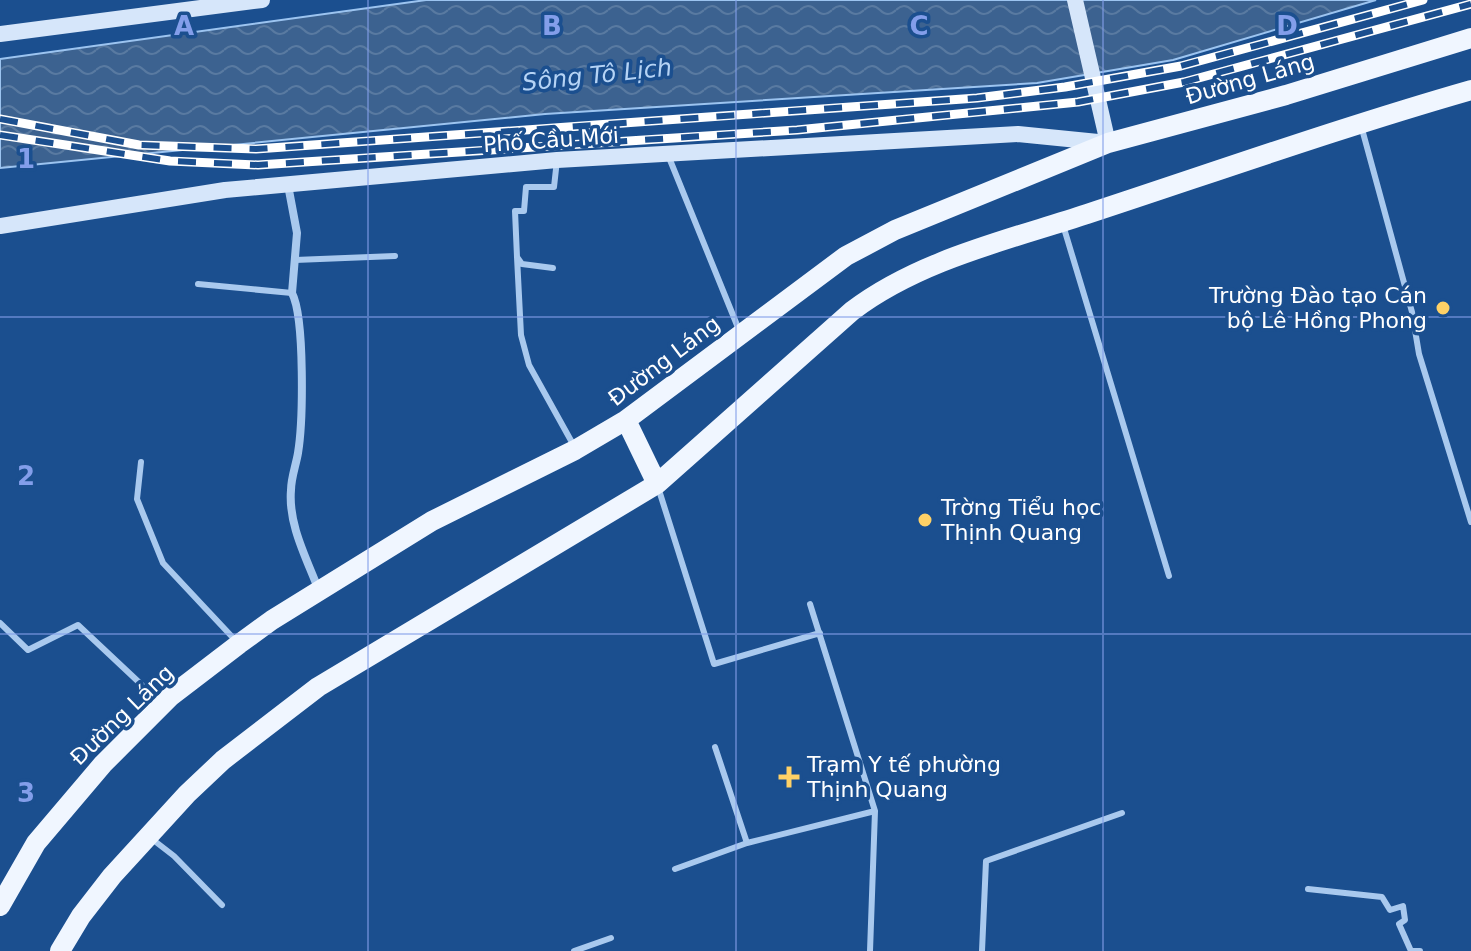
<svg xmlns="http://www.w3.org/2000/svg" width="1471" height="951" font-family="'DejaVu Sans',sans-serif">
  <defs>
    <pattern id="water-waves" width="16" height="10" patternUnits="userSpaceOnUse" patternTransform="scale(2)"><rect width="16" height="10" fill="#3c6290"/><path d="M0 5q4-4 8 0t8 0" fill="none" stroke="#597aa1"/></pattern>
  </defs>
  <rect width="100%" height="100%" fill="#1b4f8f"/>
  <!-- water -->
  <path fill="url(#water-waves)" stroke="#9cc4f0" stroke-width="2" d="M426,0H1376L1173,60L1037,83L545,114L0,168V59Z"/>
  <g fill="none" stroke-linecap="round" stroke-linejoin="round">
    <!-- service -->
    <path stroke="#a9c9ee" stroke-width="6" d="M1362,129L1412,312L1419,354L1471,522
      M668,155L739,330
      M1063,225L1169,576
      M517,257L521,335L529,365L574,446
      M295,260L395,256
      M553,268L522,264L517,257L515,211H524L526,187H554L557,160
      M198,284L292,293
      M141,462L137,499L163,563L236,641
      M658,487L714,664L820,633
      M810,604L875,811L870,951
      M0,623L28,650L78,625L160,702
      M715,747L747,843
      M152,839L174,856L222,905
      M675,869L747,843L875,811
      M1308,889L1382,897L1390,910L1403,906L1405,920L1399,924L1411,951H1420
      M574,951L611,938
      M982,951L986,861L1122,813"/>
    <!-- minor -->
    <path stroke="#a9c9ee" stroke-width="8" d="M288,185L297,233L292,293C305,318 303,423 298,453C296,465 291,478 291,490C288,525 307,559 319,591"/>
    <!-- secondary -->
    <path stroke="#d6e6fa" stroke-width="16" d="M0,34L262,0
      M0,226L225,190L557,160L1018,134L1108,143L1075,0"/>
    <!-- primary -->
    <path stroke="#f0f6ff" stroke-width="20" d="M626,420L657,484
      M0,906L36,843L103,764L171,696L239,644L272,620L432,521L575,450L626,420L846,256L895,230L1108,143L1286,95L1471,38
      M60,951L81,916L112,876L187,794L223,760L318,687L657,484L852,311C919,260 1008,240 1087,214C1215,172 1342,127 1471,90"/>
    <!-- rail casing -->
    <g stroke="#fff" stroke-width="9">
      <path id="rail" d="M0,119L139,145L256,149L977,98L1065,87L1181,66L1423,0
        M0,135L170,161L258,165L797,130L1078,102L1184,82L1471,4"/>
    </g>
    <!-- rail -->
    <use href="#rail" stroke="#1b4f8f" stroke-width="6" stroke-dasharray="18" stroke-linecap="butt"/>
  </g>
  <!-- grid -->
  <path fill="none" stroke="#839eea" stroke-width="2" stroke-opacity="0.55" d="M368,0V951M736,0V951M1103,0V951M0,317H1471M0,634H1471"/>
  <!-- markers -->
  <g fill="#ffd166" stroke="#1b4f8f" stroke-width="3">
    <circle cx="1443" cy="308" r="8"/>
    <circle cx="925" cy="520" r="8"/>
    <path d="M785 765h8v8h8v8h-8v8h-8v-8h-8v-8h8z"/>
  </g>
  <g text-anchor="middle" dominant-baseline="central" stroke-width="7" stroke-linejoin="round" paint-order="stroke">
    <!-- street labels -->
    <g font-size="22" fill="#fff" stroke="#1b4f8f">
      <text transform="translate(1250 79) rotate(-16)">Đường Láng</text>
      <text transform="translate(551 140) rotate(-4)">Phố Cầu Mới</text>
      <text transform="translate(664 361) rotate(-37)">Đường Láng</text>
      <text transform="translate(122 715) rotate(-44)">Đường Láng</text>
    </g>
    <!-- poi labels -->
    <g font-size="22" fill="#fff" stroke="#1b4f8f" text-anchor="start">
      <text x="1427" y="295" text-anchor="end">Trường Đào tạo Cán<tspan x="1427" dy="25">bộ Lê Hồng Phong</tspan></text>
      <text x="941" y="507">Trờng Tiểu học<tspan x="941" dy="25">Thịnh Quang</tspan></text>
      <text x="807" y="764">Trạm Y tế phường<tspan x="807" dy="25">Thịnh Quang</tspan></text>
    </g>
    <!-- water labels -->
    <g font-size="24" font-style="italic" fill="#b5d3f5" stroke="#1b4f8f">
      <text transform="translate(597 75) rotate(-6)">Sông Tô Lịch</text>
    </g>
  </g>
  <g font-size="26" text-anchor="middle" font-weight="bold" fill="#839eea" stroke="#1b4f8f" stroke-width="7" stroke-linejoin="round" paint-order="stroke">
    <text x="184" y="35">A</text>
    <text x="552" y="35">B</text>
    <text x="919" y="35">C</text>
    <text x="1287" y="35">D</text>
    <text x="26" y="168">1</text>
    <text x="26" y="485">2</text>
    <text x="26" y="802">3</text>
  </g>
</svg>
